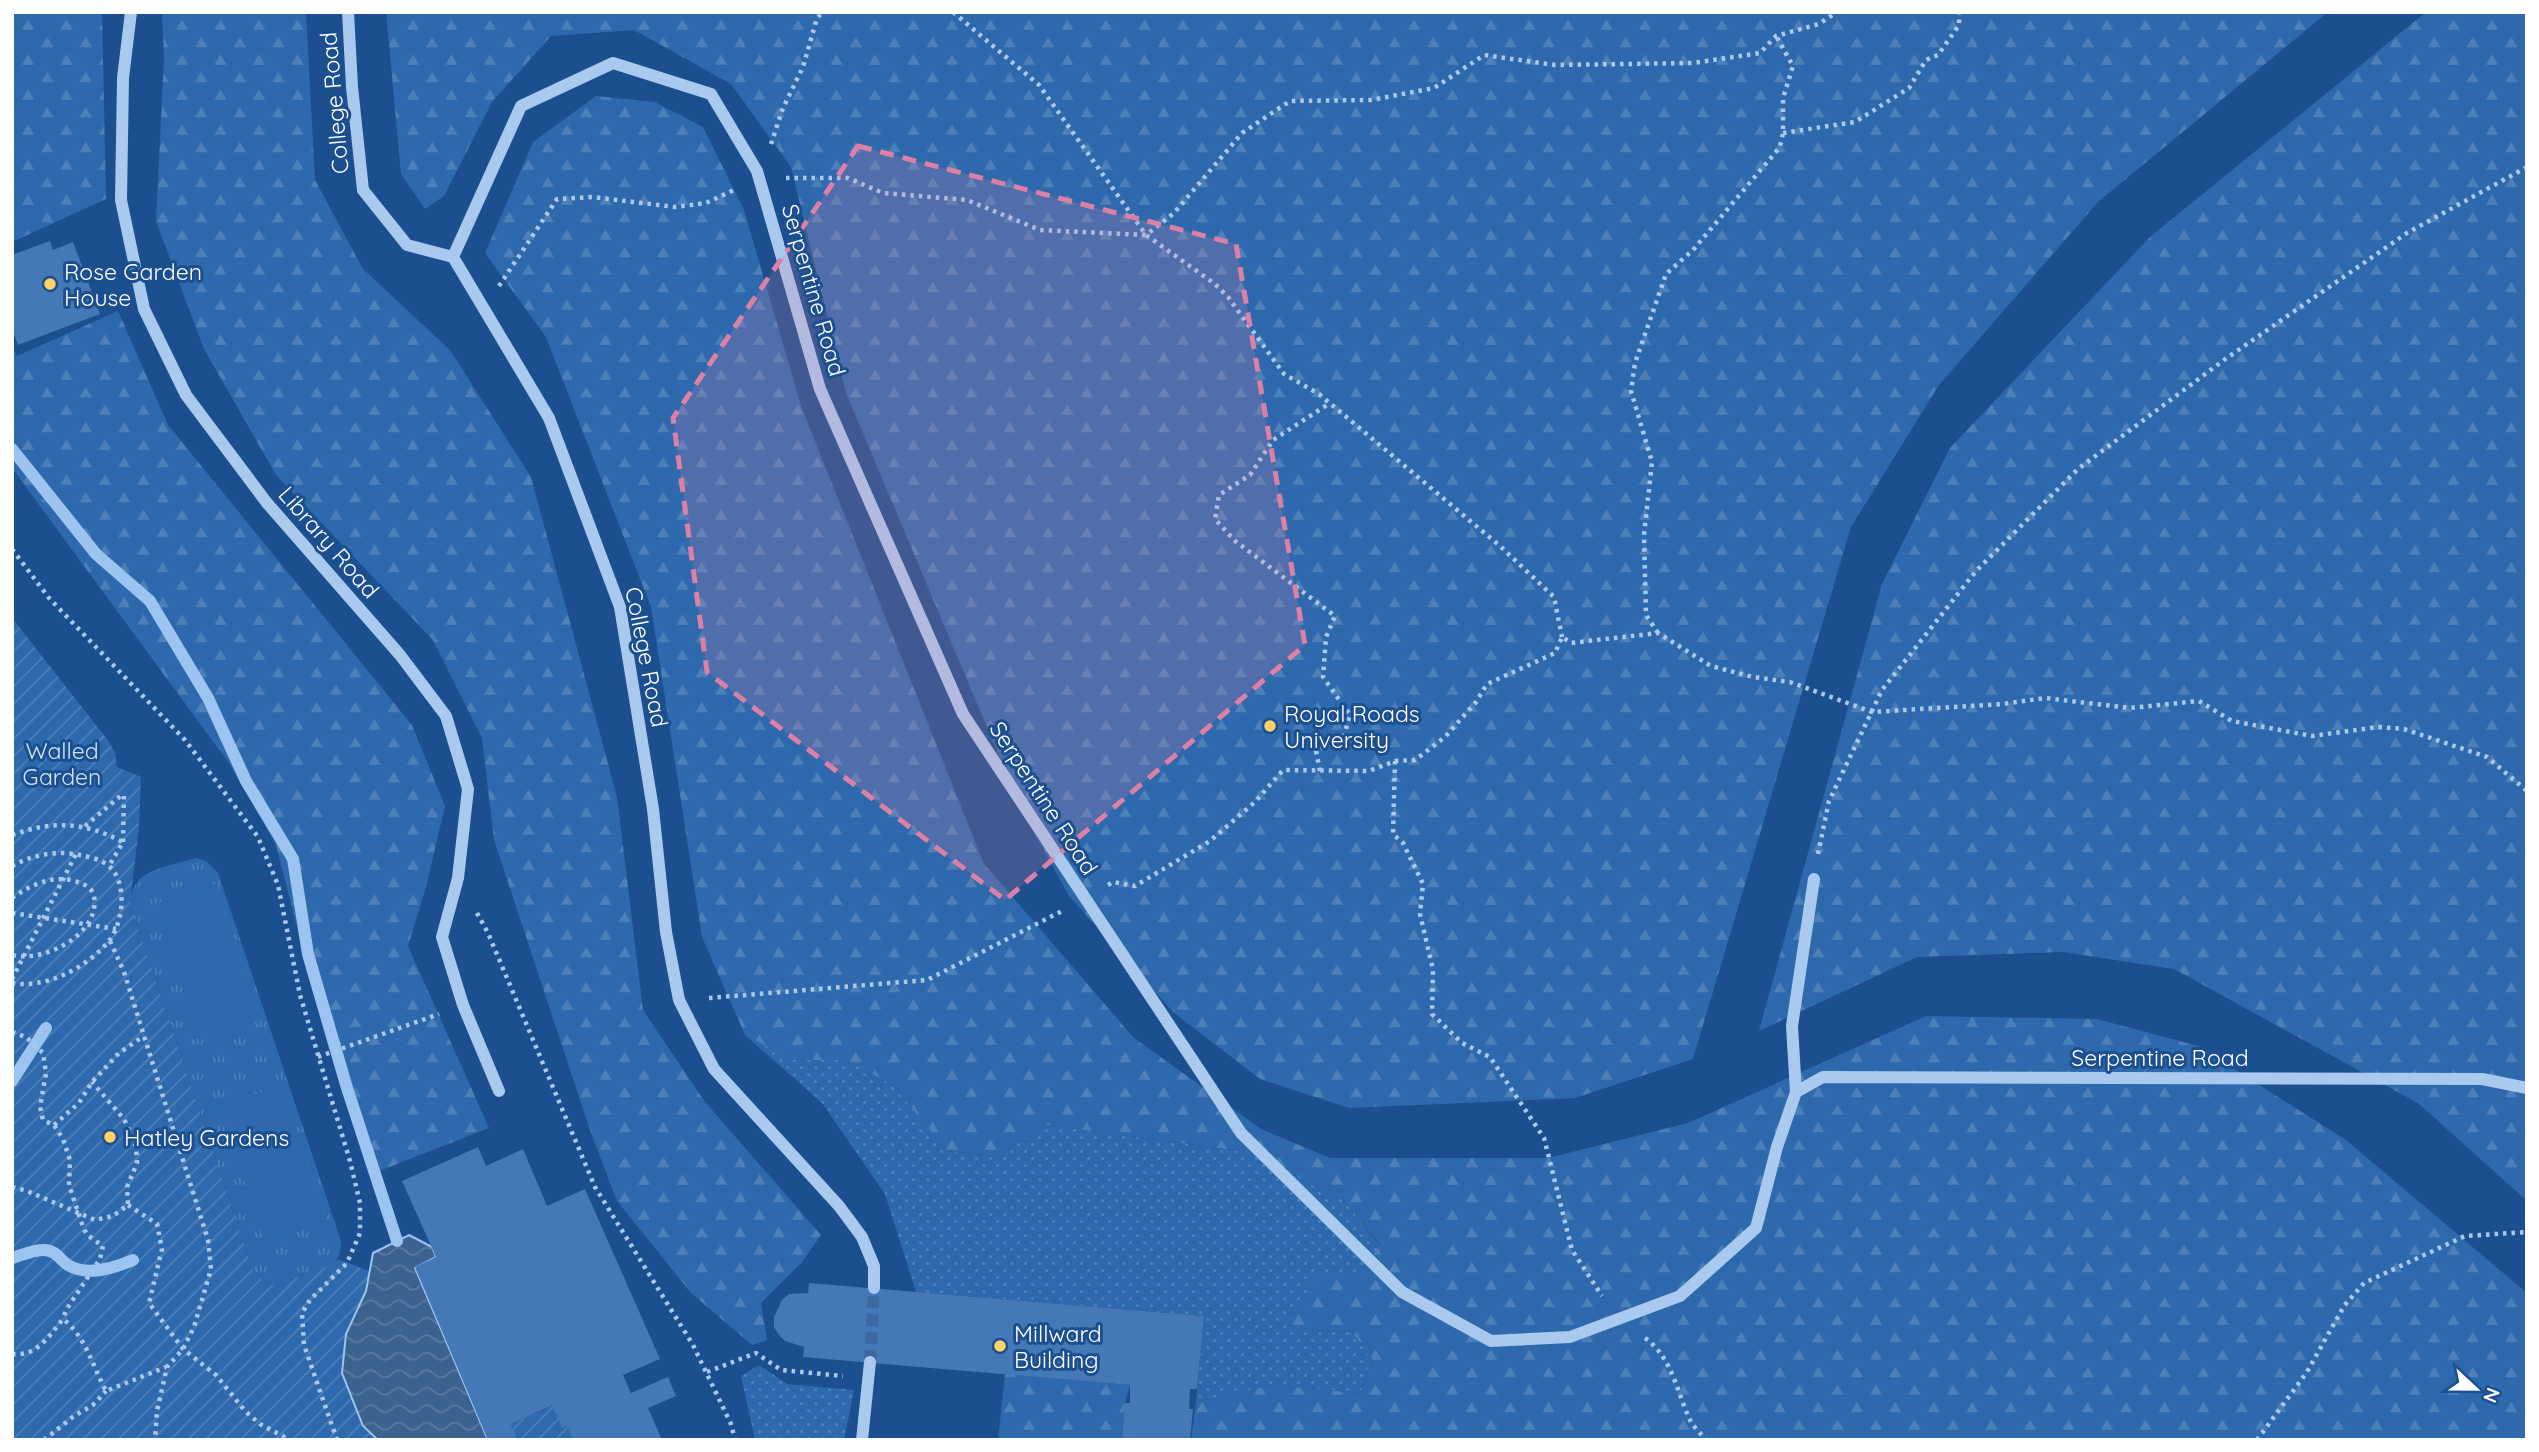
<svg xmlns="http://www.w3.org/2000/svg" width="2539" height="1452" font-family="Quicksand,sans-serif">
  <defs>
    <pattern id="grass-dots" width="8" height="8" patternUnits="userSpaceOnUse" patternTransform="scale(1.75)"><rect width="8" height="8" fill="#2e69ad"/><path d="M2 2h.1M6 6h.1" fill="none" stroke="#4d80b9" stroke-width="1.8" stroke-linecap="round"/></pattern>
    <pattern id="forest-firs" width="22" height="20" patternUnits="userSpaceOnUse" patternTransform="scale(1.75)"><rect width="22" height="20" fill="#2e69ad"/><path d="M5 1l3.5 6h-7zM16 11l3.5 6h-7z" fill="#4d80b9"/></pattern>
    <pattern id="park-tufts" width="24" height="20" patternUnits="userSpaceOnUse" patternTransform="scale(1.75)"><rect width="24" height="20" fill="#2e69ad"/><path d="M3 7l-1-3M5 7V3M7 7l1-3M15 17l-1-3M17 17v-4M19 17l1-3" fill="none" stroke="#4d80b9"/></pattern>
    <pattern id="garden-furrows" width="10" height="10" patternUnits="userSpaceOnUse" patternTransform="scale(1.75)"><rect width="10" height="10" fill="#2e69ad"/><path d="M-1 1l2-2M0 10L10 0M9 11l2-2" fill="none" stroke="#4d80b9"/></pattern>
    <pattern id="water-waves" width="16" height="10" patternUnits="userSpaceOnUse" patternTransform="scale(1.75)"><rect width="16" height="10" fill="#3c6290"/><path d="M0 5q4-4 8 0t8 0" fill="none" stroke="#597aa1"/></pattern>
  </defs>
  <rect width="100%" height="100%" fill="#1b4f8f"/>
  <!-- grass -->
  <path fill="url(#grass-dots)" d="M745,1035L847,1060L894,1086L947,1151L995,1156L1047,1125L1248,1152L1345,1201L1380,1246L1359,1275L1287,1325L1320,1331L1352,1332L1372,1359L1361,1393L1272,1385L1196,1402L1204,1316L916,1292L885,1194L822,1103Z
    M759,1365L787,1384L854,1390L844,1440H755L741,1376Z"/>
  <!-- forest -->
  <path fill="url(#forest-firs)" d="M12,12H102L106,199L12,242Z
    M162,12H306L315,180L363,269L450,350L531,477L617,797L643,1010L705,1102L821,1235L802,1262L761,1303L767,1340L752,1345L691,1293L617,1201L591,1133L494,840L482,738L433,640L276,475L204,349L156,221L164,58Z
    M386,12H2328L2098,202L1939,385L1851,527L1693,1059L1575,1098L1349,1108L1260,1079L1173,1012L1069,896L1022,810L846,393L791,167L731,84L634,30L551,36L492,102L444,196L425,209L401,174Z
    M2426,12H2527V1201L2418,1103L2174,969L2063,952L1917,957L1759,1031L1882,584L1950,448L2150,237Z
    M596,96L655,102L703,127L744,210L801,406L984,864L1134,1038L1261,1129L1330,1158H1548L1688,1123L1926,1016L2097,1019L2198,1046L2346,1140L2527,1293V1440H1191L1196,1402L1272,1385L1361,1393L1372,1359L1352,1332L1320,1331L1287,1325L1316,1277L1359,1275L1380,1245L1345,1201L1248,1152L1047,1125L995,1156L947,1151L894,1086L847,1060H794L745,1035L702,937L651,607L546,337L485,253L533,142Z
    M118,311L168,425L412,725L445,806L426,887L408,946L489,1128L369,1175L301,943L276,845L231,766L12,468V347L17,356Z
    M1005,1374L1130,1385L1125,1403L1122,1440H998Z"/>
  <!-- park -->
  <path fill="url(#park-tufts)" d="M196,858L206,861L218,873L341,1241C341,1252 339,1258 332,1265L279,1284L268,1285L253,1271L130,904C132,867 166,868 196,858Z"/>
  <!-- garden -->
  <path fill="url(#garden-furrows)" d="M12,618L107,739L115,752L117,767L141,777L139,827L130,904L253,1271L268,1285L279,1284L331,1265L338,1259L369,1271L366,1291L346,1334L363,1425L378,1440H12Z
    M552,1405L567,1426L573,1440H518L511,1424Z"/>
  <!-- pitch -->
  <path fill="#2e69ad" d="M217,883L261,1018L198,1039L155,904Z
    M283,1085L326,1220L264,1241L220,1106Z"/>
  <!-- water -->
  <path fill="url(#water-waves)" stroke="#9cc4f0" stroke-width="2" d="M409,1235L432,1247L436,1257L415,1268L488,1440H378L363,1426L342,1373L346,1334L366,1291L373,1253Z"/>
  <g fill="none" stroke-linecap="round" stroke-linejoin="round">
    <!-- stream -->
    <path stroke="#9cc4f0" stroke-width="12" d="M12,449L96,554L150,601L208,698L246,781L293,859L308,954L347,1088L397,1241
      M12,1081L46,1028
      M12,1258C22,1255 35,1249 45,1250C57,1251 60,1260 68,1265C87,1277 114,1268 133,1260"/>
  </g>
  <!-- building -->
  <path fill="#4478b7" d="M50,241L53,250L73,242L100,314L18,345L12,329V255Z
    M478,1147L486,1166L523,1149L547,1206L585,1189L660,1359L623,1375L631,1393L668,1377L676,1396L648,1408L662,1440H573L567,1426L562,1428L552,1405L511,1424L518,1440H488L415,1267L436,1257L402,1181Z
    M809,1283L1204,1316L1197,1389H1190L1189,1409H1193L1190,1440H1122L1125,1403H1130V1385L803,1357L804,1347L785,1341L779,1335L774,1327V1317L782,1300L789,1294L808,1293Z"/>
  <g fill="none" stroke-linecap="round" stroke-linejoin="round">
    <!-- minor-tunnel -->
    <path stroke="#3d69a0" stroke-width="12" stroke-dasharray="12 6" stroke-linecap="butt" d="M870,1362L874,1288"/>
    <!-- path -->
    <path stroke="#a9c9ee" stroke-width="4.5" stroke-dasharray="3.5 5" stroke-linecap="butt" d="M953,12L1039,85L1146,235L1215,284L1228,297L1284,374L1319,394L1500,546L1554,597L1562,637
      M1783,133L1855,122L1909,88L1926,60L1938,55L1959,25V12
      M771,144L783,108L803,67L817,18L823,12
      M786,178H848L883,193L967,200L1040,230L1146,235L1174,213L1242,133L1290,101L1371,100L1434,88L1484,55L1555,65L1693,63L1760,53L1776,36L1819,24L1837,12
      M499,286L557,199L592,197L675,207L706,203L734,190
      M12,549L49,598L185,740L258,837L278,885L300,995L350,1161L360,1203V1233L347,1263L310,1300L302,1313L304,1345L337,1440
      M1658,633L1646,615L1644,535L1652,462L1631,391L1635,363L1666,274L1693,250L1780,147L1783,133V98L1793,66L1776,36
      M1395,761L1393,834L1403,843L1423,884L1420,914L1433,970L1432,1014L1462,1043L1490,1057L1544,1138L1572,1250L1602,1296
      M1320,771L1316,751L1344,736L1350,715L1323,677L1326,637L1335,616L1235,541L1215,519L1219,495L1250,475L1273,440L1330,403
      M85,826L124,793
      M12,835C54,820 84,822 123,842L109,866
      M123,842L124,793
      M1818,854L1829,801L1882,690L1976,571L2078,469L2224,360L2407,233L2527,167
      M12,866C32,855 57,850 80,855C90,857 103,860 110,867C128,884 123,925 108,942C86,968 46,989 12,983
      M1108,885L1113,882L1135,886L1210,841L1255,802L1283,770L1369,771L1395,761L1415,760L1445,737L1476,702L1487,684L1555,653L1562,637L1571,643L1658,633L1711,666L1753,677L1790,682L1872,712L2003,704L2045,698L2130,708L2199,701L2232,721L2312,736L2378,727L2404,729L2487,757L2527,791
      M12,898C32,884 54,874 78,882C86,885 92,888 94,896C101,934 44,963 12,955
      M12,913L116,929
      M477,913L488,933L595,1187L693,1345L731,1424L735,1440
      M110,941L124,972L208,1240L211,1269L194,1327L183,1349L167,1367L157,1411L155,1440
      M12,979L76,854
      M709,998L927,980L1064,910
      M12,1032L26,1037L43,1053L46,1073L40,1107L43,1120L54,1125L63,1139L70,1160L69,1185L83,1227L87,1235L103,1246L100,1259L66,1310L63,1319
      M318,1057L439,1014
      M54,1125L79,1103L92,1082L119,1053L144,1036
      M12,1187L27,1191L95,1220L113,1216L128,1205L127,1187L137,1163L136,1146L124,1119L92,1082
      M128,1205L157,1224L162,1249L149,1303L183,1349L216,1375L245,1411L260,1424L290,1440
      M1645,1338C1673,1358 1677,1394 1691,1422C1695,1428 1701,1434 1706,1440
      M12,1354C37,1357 49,1336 63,1319C86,1337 92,1365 106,1391L166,1367
      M707,1372L756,1353L781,1370L843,1376
      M44,1440L74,1416L93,1405L106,1391
      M2257,1440L2307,1372L2344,1306L2364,1283L2465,1236L2527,1232"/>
    <!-- minor -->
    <path stroke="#a9c9ee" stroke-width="12" d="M131,12L123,78L121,200L144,309L186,395L267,503L400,655L446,716L468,789L458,878L442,937L463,1005L499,1091
      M348,12L352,87L363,190L407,245L453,257L549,418L620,607L653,809L666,932L679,1000L714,1069L839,1206L862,1237L874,1266V1288
      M453,257L521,106L613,63L711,94L757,171L820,389L963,714L1241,1133L1402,1292L1491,1341L1570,1337L1680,1296L1756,1228L1777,1147L1796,1092L1792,1026L1814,879
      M1796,1092L1823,1077L2482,1079L2527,1088
      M862,1440L870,1362"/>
  </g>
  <!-- marked area -->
  <path fill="#dd80a5" fill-opacity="0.2" stroke="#dd80a5" stroke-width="5" stroke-dasharray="14 9" stroke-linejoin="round" d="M858,146L1236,244L1305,645L1005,900L707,672L673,418Z"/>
  <!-- markers -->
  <g fill="#ffd166" stroke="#1b4f8f" stroke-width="2.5">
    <circle cx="50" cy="284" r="7"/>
    <circle cx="1270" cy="726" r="7"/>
    <circle cx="110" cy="1137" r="7"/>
    <circle cx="1000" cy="1346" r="7"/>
  </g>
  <g text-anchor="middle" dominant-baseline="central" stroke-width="6" stroke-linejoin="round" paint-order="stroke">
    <!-- street labels -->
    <g font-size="23" fill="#fff" stroke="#1b4f8f">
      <text transform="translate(334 103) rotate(-95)">College Road</text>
      <text transform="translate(814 290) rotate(74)">Serpentine Road</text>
      <text transform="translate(329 542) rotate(49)">Library Road</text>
      <text transform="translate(647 657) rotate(79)">College Road</text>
      <text transform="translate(1044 798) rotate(57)">Serpentine Road</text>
      <text x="2160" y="1057">Serpentine Road</text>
    </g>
    <!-- poi labels -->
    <g font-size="23" fill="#fff" stroke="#1b4f8f" text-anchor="start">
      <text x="64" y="271">Rose Garden<tspan x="64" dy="26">House</tspan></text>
      <text x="1284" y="713">Royal Roads<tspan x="1284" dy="26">University</tspan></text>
      <text x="124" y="1137">Hatley Gardens</text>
      <text x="1014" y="1333">Millward<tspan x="1014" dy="26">Building</tspan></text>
    </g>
    <!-- park labels -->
    <g font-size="23" fill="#cfe3fa" stroke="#1b4f8f">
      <text x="62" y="750">Walled<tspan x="62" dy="26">Garden</tspan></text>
    </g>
  </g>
  <!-- border -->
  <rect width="2539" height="1452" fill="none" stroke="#ffffff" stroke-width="28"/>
  <!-- north arrow -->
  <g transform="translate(2476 1389) rotate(112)" stroke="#1b4f8f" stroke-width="5" paint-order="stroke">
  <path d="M0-5L12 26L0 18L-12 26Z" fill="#ffffff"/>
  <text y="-10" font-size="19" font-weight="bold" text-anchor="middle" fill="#ffffff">N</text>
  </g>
</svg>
